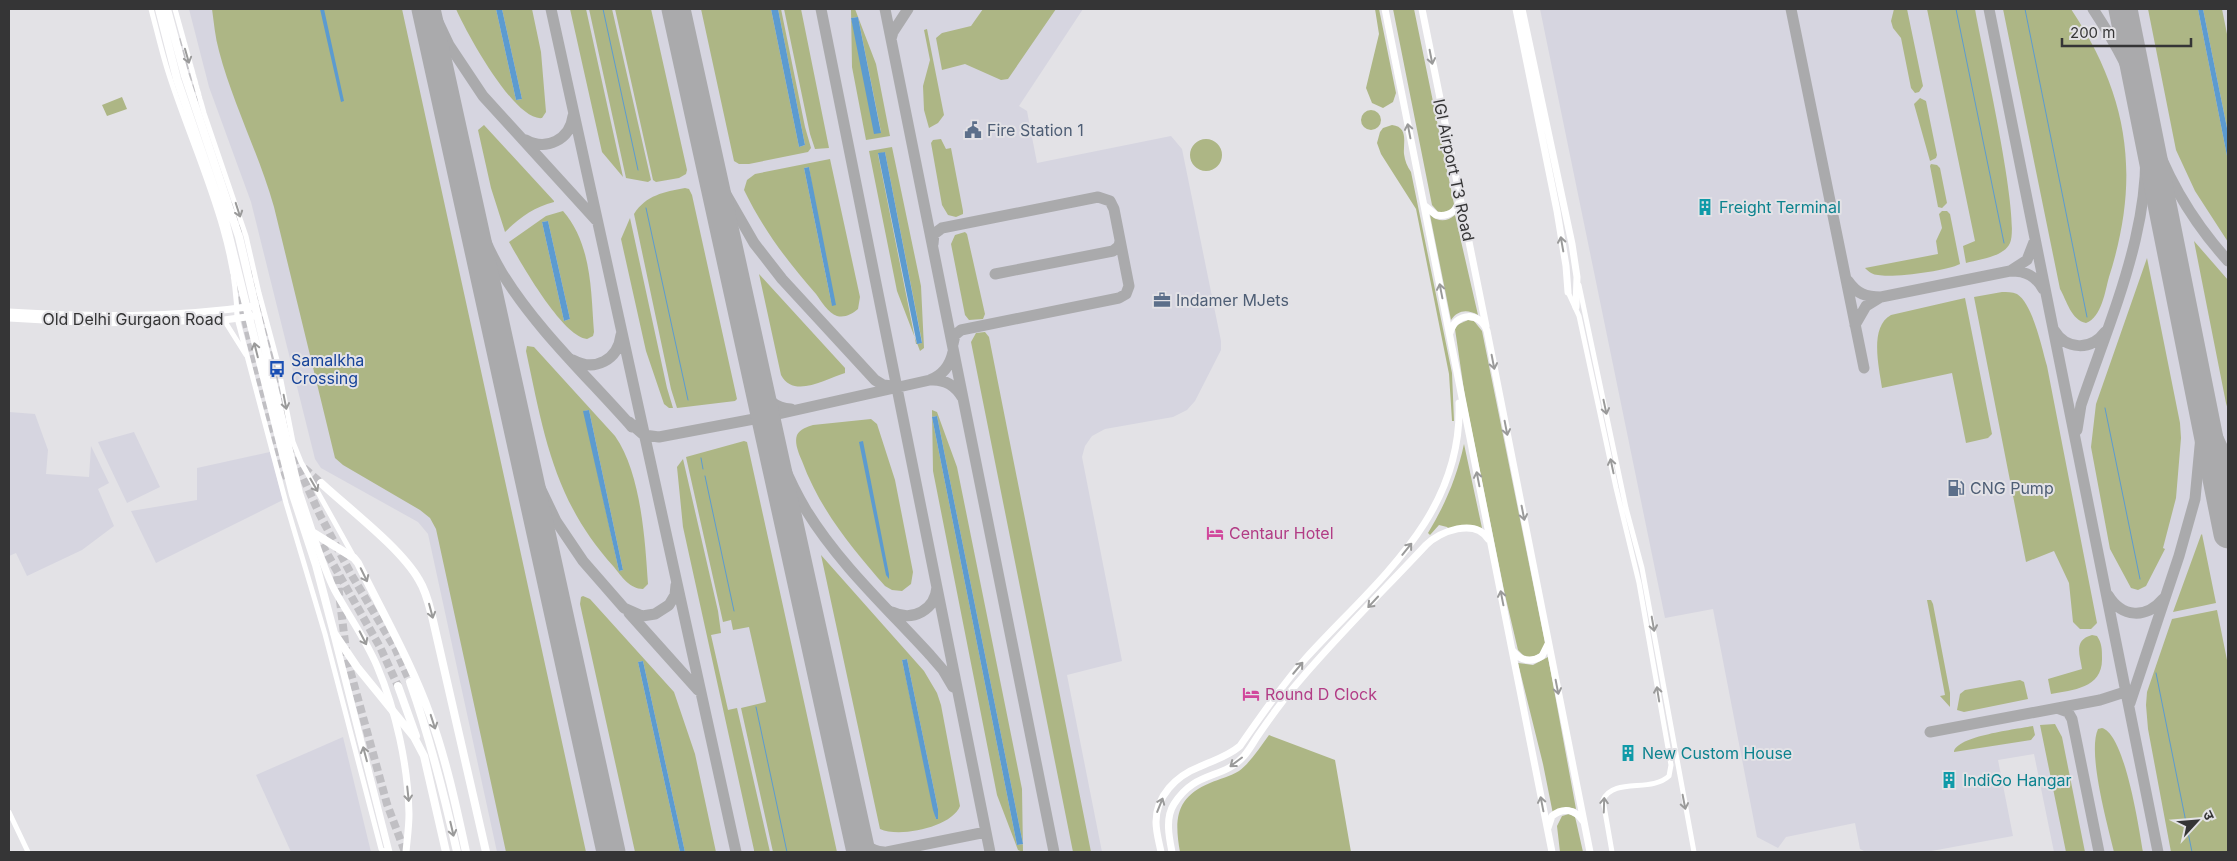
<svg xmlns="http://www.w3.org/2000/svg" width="2237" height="861" font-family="Inter,'Noto Sans Devanagari',sans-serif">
  <rect width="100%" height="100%" fill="#e3e2e6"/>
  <!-- built -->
  <path fill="#d6d5e0" d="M189,9H1083L1019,106L1027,111L1037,163L1171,136L1182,149L1221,341V350L1195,401L1187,410L1173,417L1105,429L1092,436L1085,446L1082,457L1122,661L1067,675L1102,852H497L428,534L418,522L321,468L315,459L251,202L209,87Z
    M1540,9H2228V852H2054L2034,754L1998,760L2013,836L1926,852H1866L1860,849L1855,823L1786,837L1778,848L1757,837L1713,609L1665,618Z
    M9,412L35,414L48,450L46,474L89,477L91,446L109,483L98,489L114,526L82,550L27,576L16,553L9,556Z
    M134,432L160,487L127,503L98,442Z
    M270,452L283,500L156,563L131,511L197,500V468Z
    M343,737L371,852H291L256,775Z"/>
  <!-- green -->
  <path fill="#adb685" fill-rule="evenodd" d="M212,9H402L586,852H506L436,529L430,518L420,510L343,465L335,458L274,207C259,154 233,104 219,51C215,37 214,23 212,9Z
    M456,9H496L516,100L522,99L502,9H532L541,52L546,112L542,118C515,122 466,32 456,9Z
    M570,9H586L623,177L602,152Z
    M589,9H612L651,180L648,182L626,178Z
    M615,9H651L687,170L686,174L679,178L656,182L653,180Z
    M701,9H771L799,147L805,145L778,9H781L805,127L811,148L808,152L749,164H739L734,161Z
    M784,9H801L829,148L815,149L810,134Z
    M851,9H855L876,64L890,136L866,140L852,67ZM858,17L881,132V133L851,18Z
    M983,9H1056L1008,79L1001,80L965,64L942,70L936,38L942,33L971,26Z
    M1375,9H1379L1396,93L1393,102L1383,108L1372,103L1366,88L1379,34Z
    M1393,9H1414L1454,204L1450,211L1439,213L1432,205Z
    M1894,9H1907L1923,86L1919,92L1915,93L1911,88L1901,38L1893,28L1891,21Z
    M1927,9H1975C1981,45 2021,219 2010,243C2004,257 1980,259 1966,263L1963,246L1975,241Z
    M2003,9H2071C2129,96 2141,177 2109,277C2105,291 2102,317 2086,323C2071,320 2067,301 2060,289Z
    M2148,9H2198L2228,161V242L2195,191L2176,150Z
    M2203,9H2222L2228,39V133Z
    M927,29L944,115L938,123L929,128L924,110L923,86L930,60L924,30Z
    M122,97L127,109L107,116L102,105Z
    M1920,98L1926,101L1937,155L1936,158L1930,161L1914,104Z
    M1361 120a10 10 0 1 1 20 0a10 10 0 1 1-20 0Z
    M484,125L554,201V202C534,207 519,218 505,232L491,188L478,130Z
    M1392,125C1409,127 1403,143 1404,154C1405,161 1407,166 1411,172L1452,373L1454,421H1452L1449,374L1416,209L1381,154L1377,143L1380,132L1383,128Z
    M1190 155a16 16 0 1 1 32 0a16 16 0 1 1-32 0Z
    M941,139L946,149L951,148L963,211V214L956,217L948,215L942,205L931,143L933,140Z
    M892,147L921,286L924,348L920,351L897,291L869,151ZM885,152L922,342V343L916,344L878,154Z
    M830,159L860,297L858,309C852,314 845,318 837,316C828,313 821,301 816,294C787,261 763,229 744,190L747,180L755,174ZM809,167L832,306L804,168Z
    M1931,164L1937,165L1940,168L1947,203L1942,208L1938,207L1930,166Z
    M685,188L689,189L692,195L737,399L735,401L677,408L671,389L634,214C646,195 664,192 685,188Z
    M563,211C592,244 591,292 594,332L593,336L587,339C562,336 521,263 509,242L546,216ZM548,221L570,319L564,321L542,222Z
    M1942,211H1947L1950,214L1960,264C1947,271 1893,278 1878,275C1873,275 1869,272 1865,268L1938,254L1936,241L1942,228L1939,214Z
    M1430,215C1438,222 1447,222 1455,215L1478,315C1467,309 1458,310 1451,320Z
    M630,218L667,388L673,408H669L664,404L646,351L621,239Z
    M965,232L967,234L985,314L983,319L969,320L965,315L951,244L955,235Z
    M2194,241L2228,280V410L2226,403Z
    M2147,258L2180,423L2181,438L2176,498L2163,548L2165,549L2146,586L2138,590L2131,588L2110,549L2091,447L2096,404Z
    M759,274L845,368V373C825,379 794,399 781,375Z
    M2002,292C2007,292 2012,292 2017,294C2033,304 2042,349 2047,366L2097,623L2091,629H2080L2073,622L2069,583L2054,551L2026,562L1974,297Z
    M1965,298L1992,434L1988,438L1966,443L1952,373L1882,388C1879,367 1869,327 1891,315Z
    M1468,320L1474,321L1482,331L1545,643C1543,654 1535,658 1525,657L1518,650L1505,595L1465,397L1455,329L1457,325Z
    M985,332L989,337L1091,852H1073L971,342L976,333Z
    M527,346L534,347L615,436C641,473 645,539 648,584L643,589C630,589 621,576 614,567C554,501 544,435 526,351ZM589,410L623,570L619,571L584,411Z
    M932,410L937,412L957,467L1022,789L1023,852L1018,850L997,795L933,471ZM937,416L1023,844L1017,845L932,417Z
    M871,419L877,424L895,480L913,572L911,584L902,591L892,590L885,586C852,548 820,510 802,461C799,454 794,443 797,435C800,429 807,427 813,425Z
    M744,441L747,442L837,852H773L741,708L766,702L749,627L733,630L731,620L723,622L686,457Z
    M1464,444L1482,528L1477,527L1449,529L1447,527L1439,525L1430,535L1428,533C1445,505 1457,477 1464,444Z
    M683,459L718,611L721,633L711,635L728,710L737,708L770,852H754V850L683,527L677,467Z
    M2202,534L2216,603L2173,612L2201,535Z
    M821,555L924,671L937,693L941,705L960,806C952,827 900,838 880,829ZM907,659L938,809L936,819L902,660Z
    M583,596L590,599L674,692L695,754L716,852H685L643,661L638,662L680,852H635L580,604L581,597Z
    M1927,600H1931L1933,604L1950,693V707L1940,696L1945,695Z
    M2217,610L2228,665V852H2171L2148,729L2146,705L2147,692L2172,619Z
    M2092,635L2097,636C2102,643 2102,650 2102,658C2103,688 2073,690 2051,694L2048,679L2082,669C2080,655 2073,640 2092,635Z
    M1548,657L1576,809L1566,807L1553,814L1543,764L1518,663L1533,665Z
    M2020,680L2024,682L2028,699L1964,712L1957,710L1960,694L1965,690Z
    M2055,724L2062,737L2085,852H2066L2040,725Z
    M2033,726L2035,735L2031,740L1954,752C1956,736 2018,729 2033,726Z
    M2102,728C2125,734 2139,829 2143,852H2114C2108,826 2087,753 2098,729Z
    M1269,735L1335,760L1351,852H1180C1174,819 1176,797 1210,783C1219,779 1231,776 1239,771C1251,762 1260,747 1269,735Z
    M1569,814L1575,817L1576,821L1583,852H1560L1557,826L1562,816Z"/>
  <!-- water -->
  <path fill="#5c9bd0" d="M320,9H324L344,101L341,102Z
    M496,9H502L522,99L516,100Z
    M771,9H778L805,145L799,147Z
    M2198,9H2203L2228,133V161Z
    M858,17L881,133L874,134L851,18Z
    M885,152L922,343L917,344L878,153Z
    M809,167L836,305L832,306L804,168Z
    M548,221L570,319L564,321L542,222Z
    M589,410L623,570L619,571L583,411Z
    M937,416L1023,844L1017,845L932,417Z
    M863,441L889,574V579L886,575L859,442Z
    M907,659L938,809V819H936L933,810L902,660Z
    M643,661L685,852H680L638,662Z"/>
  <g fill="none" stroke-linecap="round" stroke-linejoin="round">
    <!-- stream -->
    <path stroke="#5c9bd0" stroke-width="1" d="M603,9L638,170
      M1956,9L2004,243
      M2025,9L2087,317
      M646,208L688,400
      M2105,408L2140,579
      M701,458L703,469
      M705,476L734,611
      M2156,673L2192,852
      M756,707L787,852"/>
    <!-- taxiway -->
    <path stroke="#aaaaac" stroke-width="11" d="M432,9L449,45L483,96L596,220
      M551,9L736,852
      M821,9L990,852
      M885,9L1054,852
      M1791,9L1864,368
      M1989,9L2158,852
      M2126,9L2130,47
      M891,39L893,32L908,9
      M2147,120C2164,174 2191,220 2228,261
      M703,134L723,189L754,243L782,279L875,380L883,385L893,386
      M526,140C546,151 570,140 573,116
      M459,160C469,199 481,238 502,273C537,330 588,377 632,427
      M933,244L934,234L942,228L1098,197L1110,201L1114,209L1129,286L1126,294L1119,298L961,330L955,335L953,344
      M2011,271C2026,271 2036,276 2043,289
      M995,274L1113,251L1119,246L1120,241
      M1848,281C1857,294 1866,297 1881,297L2010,271L2027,260L2034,242
      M1855,325L1866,306L1879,298
      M2054,330C2066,350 2091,351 2105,332
      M573,360C595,372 618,360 621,335
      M930,380C943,375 950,366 953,352
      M758,383C764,398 774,408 791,409
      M2203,398L2213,427L2228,459
      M763,404C773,441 786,477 806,510C839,564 888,609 930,655L943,670L953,687
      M516,419L534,475L556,521L583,561L624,608L642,616L655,614L669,605L675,595L676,585
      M629,422L644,435L659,437L765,417L930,380C944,379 955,385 962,397
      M2077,430L2081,405C2111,316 2158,215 2143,118C2137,79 2114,41 2093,9
      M2108,595C2122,618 2146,619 2163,599
      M892,612C913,622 935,610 937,587
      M629,613L698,690
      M2130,703L2179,556L2195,499L2201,436L2196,372
      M2057,708L2068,712L2072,719L2099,852
      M1930,732L2100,700L2131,690
      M855,827C861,841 868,851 884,852
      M887,852L986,832"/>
    <!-- runway -->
    <path stroke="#aaaaac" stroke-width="29" d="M426,9L611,852
      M676,9L861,852
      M2123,9L2228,534"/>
    <!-- highway-tunnel -->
    <path stroke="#c0bfc3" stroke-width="8" stroke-dasharray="8 4" stroke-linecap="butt" d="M181,38L199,101
      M232,202L241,234
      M250,270L295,460L320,515L351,574L395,648L410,682
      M234,273L280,465L288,480
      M304,468L321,483
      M316,534L380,647L398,686
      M337,576L347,659L387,804L405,852"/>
    <!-- minor -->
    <path stroke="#fff" stroke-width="5" d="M151,9C157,31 162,54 169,75C194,153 236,235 237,318L286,503L325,634L381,849L386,852
      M175,9L204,113L246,236L259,293L277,360L293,442L301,462L354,557
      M1579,285L1626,508L1642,568L1694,852
      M1568,292L1579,316L1616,488L1639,583L1671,765L1669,776C1651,793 1614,777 1603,800L1612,852
      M224,320L246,355
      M9,812L28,852"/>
    <!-- major -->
    <path stroke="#fff" stroke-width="7" d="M1385,9L1552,852
      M1422,9L1486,326
      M1516,9L1557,211L1566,266L1568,292
      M1522,9L1572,244L1577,277L1576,307
      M1425,206L1436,215C1448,217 1457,212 1460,199
      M9,312C91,317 173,318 255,306
      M9,318L97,323L224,320L254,316
      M1450,333C1455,312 1480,311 1487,331L1590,852
      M312,532C319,551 325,571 334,589C348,615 365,638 377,666C396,711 408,765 409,814C409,827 407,840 406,852
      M334,635L389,852
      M1513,651C1521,661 1531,663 1542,656L1548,644
      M1548,828L1552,816C1563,807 1575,809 1583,821
      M1161,852C1159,842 1156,832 1156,822C1156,796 1176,776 1199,767C1214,760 1227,757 1240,746C1261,716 1281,686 1306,658C1375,582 1463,516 1459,403
      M1172,852C1169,837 1165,818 1174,804C1195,770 1223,780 1244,756C1250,749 1254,741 1259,734C1272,715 1286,696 1301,679C1340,633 1384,590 1426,545C1440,531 1475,518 1488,539"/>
    <!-- highway -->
    <path stroke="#fff" stroke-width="8" d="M159,9L177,79L225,220L293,495L316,565L334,633L357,667L414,737L424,756L446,852
      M167,9L185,76L239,237L299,493L312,532L354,558L358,563C383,614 411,662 430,715C446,759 456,806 466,852
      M321,483C349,509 401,548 419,580C426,591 429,604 432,616L486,852
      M410,682C430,738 444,794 457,852
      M398,686L416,736"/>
  </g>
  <!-- one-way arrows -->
  <defs><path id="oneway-shaft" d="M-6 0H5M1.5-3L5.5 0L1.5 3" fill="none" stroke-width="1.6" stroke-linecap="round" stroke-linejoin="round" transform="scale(1.25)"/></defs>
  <g stroke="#9a9a9a">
    <use href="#oneway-shaft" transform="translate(187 56) rotate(74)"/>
    <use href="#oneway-shaft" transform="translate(1431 57) rotate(79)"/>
    <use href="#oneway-shaft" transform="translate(1409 131) rotate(-101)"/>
    <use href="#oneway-shaft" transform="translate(238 210) rotate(72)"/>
    <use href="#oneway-shaft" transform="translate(1562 244) rotate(-100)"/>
    <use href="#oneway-shaft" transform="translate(1441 291) rotate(-101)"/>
    <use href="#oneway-shaft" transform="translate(256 350) rotate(-104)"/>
    <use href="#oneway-shaft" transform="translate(1493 362) rotate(79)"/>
    <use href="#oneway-shaft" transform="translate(285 402) rotate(79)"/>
    <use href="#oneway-shaft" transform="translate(1605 407) rotate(78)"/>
    <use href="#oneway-shaft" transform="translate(1506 428) rotate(79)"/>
    <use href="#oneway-shaft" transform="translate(1612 466) rotate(-102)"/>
    <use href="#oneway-shaft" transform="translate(1478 479) rotate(-101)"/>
    <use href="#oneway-shaft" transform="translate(314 485) rotate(60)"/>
    <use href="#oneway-shaft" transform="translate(1523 513) rotate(79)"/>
    <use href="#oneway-shaft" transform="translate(1407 549) rotate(-51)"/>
    <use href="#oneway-shaft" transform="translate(364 575) rotate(64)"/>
    <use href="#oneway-shaft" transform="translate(1502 598) rotate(-101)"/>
    <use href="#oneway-shaft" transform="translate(1373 602) rotate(133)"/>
    <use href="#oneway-shaft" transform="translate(431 611) rotate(75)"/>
    <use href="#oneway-shaft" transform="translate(1653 624) rotate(80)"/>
    <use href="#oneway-shaft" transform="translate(363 638) rotate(63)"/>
    <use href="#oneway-shaft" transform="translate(1298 668) rotate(-50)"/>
    <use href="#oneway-shaft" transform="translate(1557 687) rotate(79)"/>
    <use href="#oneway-shaft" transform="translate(1658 694) rotate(-99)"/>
    <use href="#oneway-shaft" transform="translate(433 722) rotate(72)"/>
    <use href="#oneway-shaft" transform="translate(365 754) rotate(-105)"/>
    <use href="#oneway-shaft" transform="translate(1236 762) rotate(143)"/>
    <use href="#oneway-shaft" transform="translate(408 794) rotate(84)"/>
    <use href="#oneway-shaft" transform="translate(1684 802) rotate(79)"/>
    <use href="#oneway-shaft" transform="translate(1542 804) rotate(-101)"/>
    <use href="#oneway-shaft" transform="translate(1160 805) rotate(-68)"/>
    <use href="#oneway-shaft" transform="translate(1604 805) rotate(-88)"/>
    <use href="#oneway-shaft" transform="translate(452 829) rotate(77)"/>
  </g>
  <!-- icons -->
  <defs>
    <g id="civic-bare" transform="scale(1.35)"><path d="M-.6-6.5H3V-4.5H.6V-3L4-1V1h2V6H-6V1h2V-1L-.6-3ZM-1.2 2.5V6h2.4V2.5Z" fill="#5c6f8a" stroke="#e3e2e6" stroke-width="2.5" paint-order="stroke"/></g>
    <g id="building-bare" transform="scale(1.35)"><path d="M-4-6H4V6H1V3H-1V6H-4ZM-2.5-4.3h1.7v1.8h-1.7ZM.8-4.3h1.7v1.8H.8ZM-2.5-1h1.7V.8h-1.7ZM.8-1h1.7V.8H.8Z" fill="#0f9aa8" stroke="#e3e2e6" stroke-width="2.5" paint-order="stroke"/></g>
    <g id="office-bare" transform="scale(1.35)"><path d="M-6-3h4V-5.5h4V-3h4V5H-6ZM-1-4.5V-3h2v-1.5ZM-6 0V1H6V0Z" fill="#5c6f8a" stroke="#e3e2e6" stroke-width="2.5" paint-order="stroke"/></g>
    <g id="bus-bare" transform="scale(1.35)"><path d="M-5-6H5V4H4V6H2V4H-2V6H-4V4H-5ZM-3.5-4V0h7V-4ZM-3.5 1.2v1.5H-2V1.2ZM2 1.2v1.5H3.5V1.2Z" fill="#1a4fb4" stroke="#e3e2e6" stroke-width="2.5" paint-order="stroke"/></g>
    <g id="fuel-bare" transform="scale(1.35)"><path d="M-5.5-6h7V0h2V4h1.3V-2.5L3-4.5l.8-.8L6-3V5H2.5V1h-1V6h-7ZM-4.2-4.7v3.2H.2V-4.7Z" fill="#5c6f8a" stroke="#e3e2e6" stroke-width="2.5" paint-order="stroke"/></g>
    <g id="hotel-bare" transform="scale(1.35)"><path d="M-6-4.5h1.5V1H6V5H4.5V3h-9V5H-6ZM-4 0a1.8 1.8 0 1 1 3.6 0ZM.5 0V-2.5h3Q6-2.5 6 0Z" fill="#d1479c" stroke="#e3e2e6" stroke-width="2.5" paint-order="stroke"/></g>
  </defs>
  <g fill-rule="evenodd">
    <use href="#civic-bare" x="973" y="130"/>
    <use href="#building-bare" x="1705" y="207"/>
    <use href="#office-bare" x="1162" y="300"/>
    <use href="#bus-bare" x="277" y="369"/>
    <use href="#fuel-bare" x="1956" y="488"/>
    <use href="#hotel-bare" x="1215" y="533"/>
    <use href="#hotel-bare" x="1251" y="694"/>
    <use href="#building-bare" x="1628" y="753"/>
    <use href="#building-bare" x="1949" y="780"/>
  </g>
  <g text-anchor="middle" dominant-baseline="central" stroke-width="4" stroke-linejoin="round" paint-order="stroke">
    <!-- service labels -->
    <g font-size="16" fill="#4e5e75" stroke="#e3e2e6" text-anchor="start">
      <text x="987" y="130">Fire Station 1</text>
      <text x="1176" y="300">Indamer MJets</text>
      <text x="1970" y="488">CNG Pump</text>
    </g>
    <!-- street labels -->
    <g font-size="16" fill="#353536" stroke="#e3e2e6">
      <text transform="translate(1454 170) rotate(78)">IGI Airport T3 Road</text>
      <text x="133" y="319">Old Delhi Gurgaon Road</text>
    </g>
    <!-- culture labels -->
    <g font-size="16" fill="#0d838f" stroke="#e3e2e6" text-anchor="start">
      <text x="1719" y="207">Freight Terminal</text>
      <text x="1642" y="753">New Custom House</text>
      <text x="1963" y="780">IndiGo Hangar</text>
    </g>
    <!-- transit labels -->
    <g font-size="16" fill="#164399" stroke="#e3e2e6" text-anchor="start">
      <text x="291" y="360">Samalkha<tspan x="291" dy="18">Crossing</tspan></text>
    </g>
    <!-- hotel labels -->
    <g font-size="16" fill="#b23c85" stroke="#e3e2e6" text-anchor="start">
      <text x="1229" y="533">Centaur Hotel</text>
      <text x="1265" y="694">Round D Clock</text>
    </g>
  </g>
  <!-- border -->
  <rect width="2237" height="861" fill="none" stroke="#353536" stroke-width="20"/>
  <!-- north arrow -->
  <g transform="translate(2197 821) rotate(64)" stroke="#e3e2e6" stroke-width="4" paint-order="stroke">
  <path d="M0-4L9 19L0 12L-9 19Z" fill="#353536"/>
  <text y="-8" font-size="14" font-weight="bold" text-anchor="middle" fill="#353536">उ</text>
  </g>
  <!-- scale -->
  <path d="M2062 38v8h129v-8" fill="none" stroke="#353536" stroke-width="2.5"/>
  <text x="2070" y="38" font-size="15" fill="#353536" stroke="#e3e2e6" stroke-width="4" paint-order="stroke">200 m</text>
</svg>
